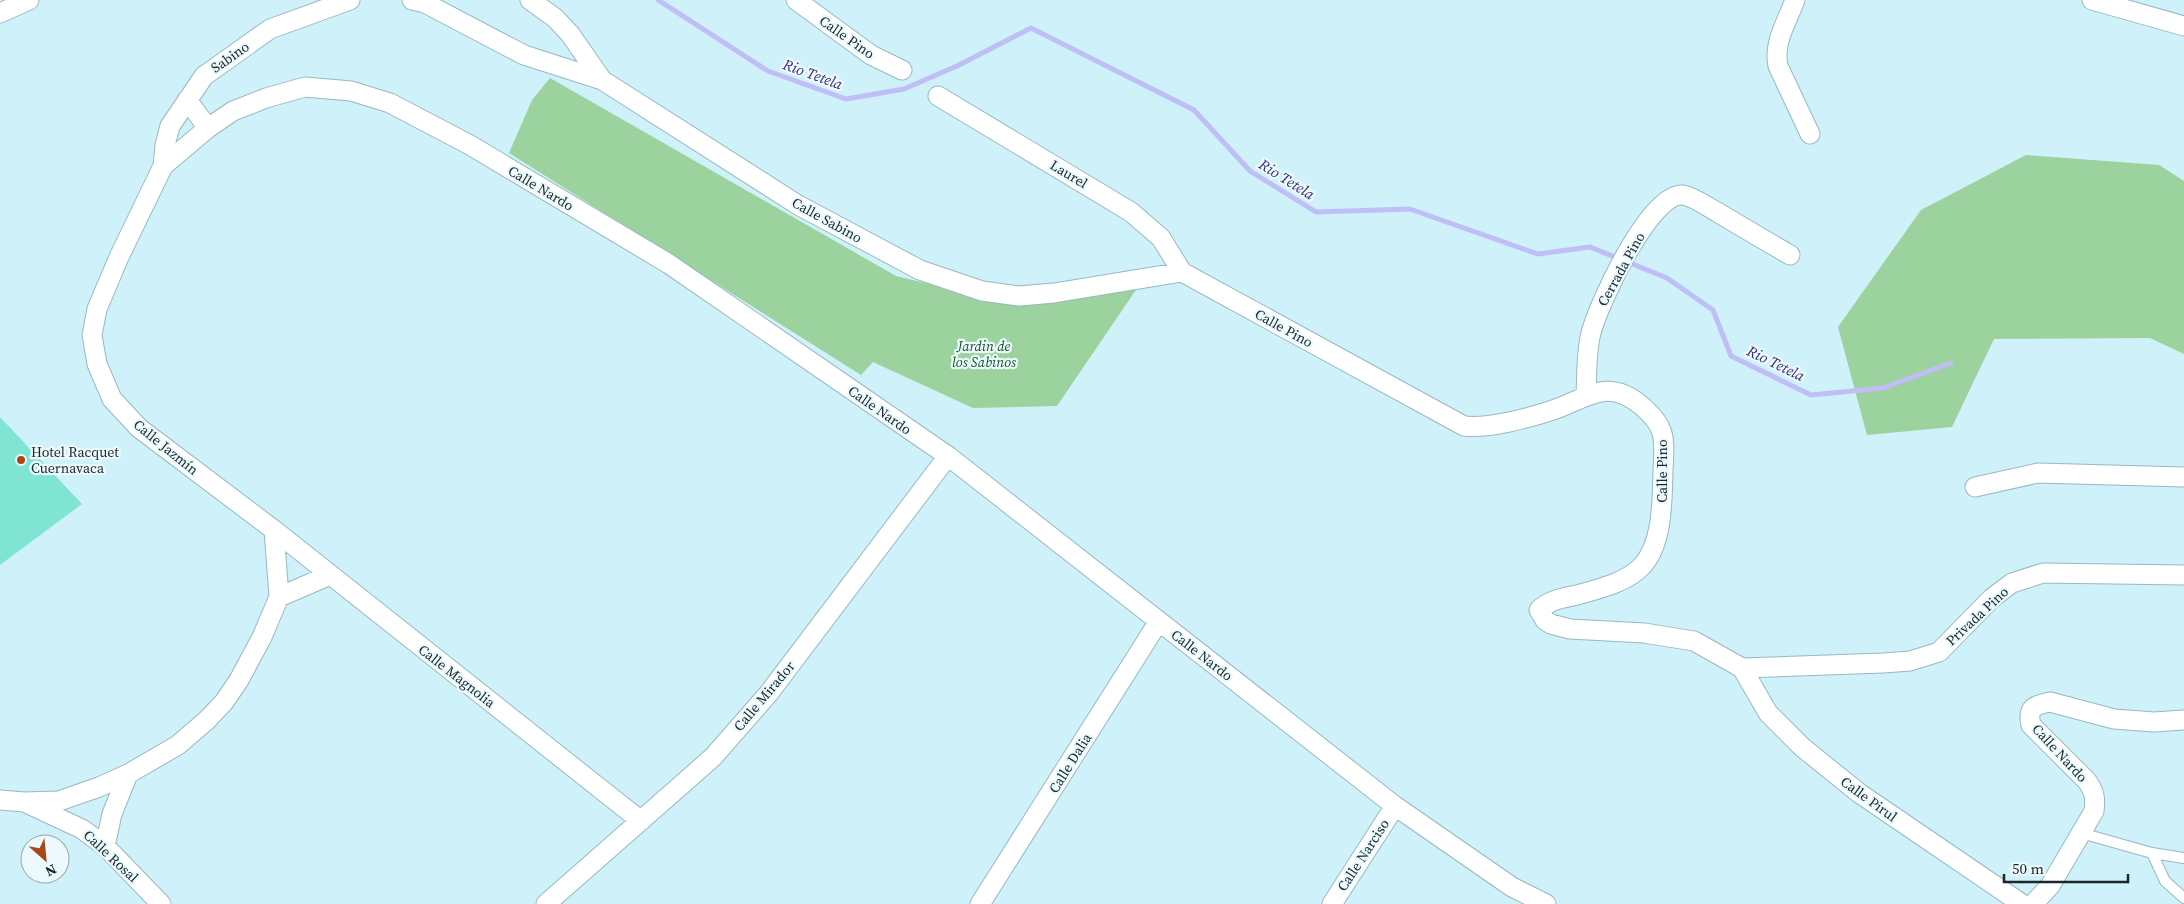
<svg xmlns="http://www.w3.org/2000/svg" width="2184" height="904" font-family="'Source Serif 4',serif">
  <rect width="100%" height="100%" fill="#cff1fa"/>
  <!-- green -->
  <path fill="#9bd29e" d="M550,78L896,276L1008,303L1140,284L1057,406L973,408L873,362L861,375L509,153L532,100Z
    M2026,155L2159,165L2184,181V354L2150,338L1994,339L1952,427L1867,435L1838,327L1921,210Z"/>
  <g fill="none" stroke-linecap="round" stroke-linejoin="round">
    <!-- stream -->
    <path stroke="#bfbef7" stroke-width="5" d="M658,0L768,71L846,99L904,89L957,66L1031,28L1194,110L1250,171L1316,212L1410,209L1538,254L1590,247L1667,278L1713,310L1731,356L1811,395L1883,388L1951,363"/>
  </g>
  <!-- building -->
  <path fill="#7fe5d2" d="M0,417L82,504L0,565Z"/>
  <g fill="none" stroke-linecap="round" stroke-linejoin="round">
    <!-- service casing -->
    <g stroke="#98b8c1" stroke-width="12">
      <path id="service" d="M2081,833L2152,853L2184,858
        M2152,853L2165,881L2184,898"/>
    </g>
    <!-- minor casing -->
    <g stroke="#98b8c1" stroke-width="21">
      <path id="minor" d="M350,0L270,29L204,76L170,126L165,145L163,166L119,257L97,309L92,335L97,364L112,399L139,428L274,530L641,821
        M412,0L425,3L524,55L602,80
        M530,0L555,18L570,34L602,80L798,205L920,270L982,291L1019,296L1054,293L1182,272
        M796,0L871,55L902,70
        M1795,0C1787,22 1773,42 1778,66L1810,134
        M2092,0L2184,26
        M0,13L29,0
        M938,96L1131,212L1161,238L1182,272L1464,426C1488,429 1529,418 1553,410C1588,398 1608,376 1643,407C1668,429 1664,440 1663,472C1662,501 1663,543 1642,566C1626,583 1598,589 1577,595C1563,598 1549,600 1539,610L1545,620L1551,624L1570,629L1644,633L1694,641L1742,668
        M187,100L208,128
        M163,166L208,128L233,111L266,98L305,87L351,91L390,103L470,145L669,264L948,456L1395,806L1512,887L1546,904
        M1586,394C1587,375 1586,352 1591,333C1598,305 1650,192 1683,195C1694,197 1708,207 1717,212C1742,227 1766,241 1790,255
        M1975,487L2038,473L2184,477
        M279,597L330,575
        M1742,668L1883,663L1910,661L1939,652L1992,598L2012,583L2043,573L2184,575
        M1742,668L1768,713L1802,747L1859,793L2022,904
        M0,800L24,802L82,829L105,846L161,904
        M24,802L59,801L99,787L128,774L178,745L207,720L224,702L239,680L262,637L279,597L274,530
        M105,846L112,814L128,774
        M546,904L713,757L769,693L948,456
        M980,904L1159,621
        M1332,904L1395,806
        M2033,904L2050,886L2094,811C2096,798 2094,791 2087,781L2031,725C2027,708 2034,705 2050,702L2114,719L2154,722L2184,720"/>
    </g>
    <!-- service -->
    <use href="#service" stroke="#fff" stroke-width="10"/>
    <!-- minor -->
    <use href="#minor" stroke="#fff" stroke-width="19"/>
  </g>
  <!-- markers -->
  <circle fill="#ac461b" stroke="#ecfafd" stroke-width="2" cx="21" cy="460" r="5"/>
  <g text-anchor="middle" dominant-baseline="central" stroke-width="4.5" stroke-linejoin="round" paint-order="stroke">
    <!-- street labels -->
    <g font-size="14" fill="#1b282b" stroke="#ecfafd">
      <text transform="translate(847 37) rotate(35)">Calle Pino</text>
      <text transform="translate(230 57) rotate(-35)">Sabino</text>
      <text transform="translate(1069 174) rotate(31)">Laurel</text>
      <text transform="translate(541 188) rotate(31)">Calle Nardo</text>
      <text transform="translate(827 220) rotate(29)">Calle Sabino</text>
      <text transform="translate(1621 269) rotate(-61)">Cerrada Pino</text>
      <text transform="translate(1284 328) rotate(29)">Calle Pino</text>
      <text transform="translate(880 410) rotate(35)">Calle Nardo</text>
      <text transform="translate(166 447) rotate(39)">Calle Jazmín</text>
      <text transform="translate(1662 471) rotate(-90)">Calle Pino</text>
      <text transform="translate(1977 616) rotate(-43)">Privada Pino</text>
      <text transform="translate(1202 655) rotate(38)">Calle Nardo</text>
      <text transform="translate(457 676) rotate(38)">Calle Magnolia</text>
      <text transform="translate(764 696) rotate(-50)">Calle Mirador</text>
      <text transform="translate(2060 753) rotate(47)">Calle Nardo</text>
      <text transform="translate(1070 763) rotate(-58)">Calle Dalia</text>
      <text transform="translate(1869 799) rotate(36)">Calle Pirul</text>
      <text transform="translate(1363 855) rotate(-57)">Calle Narciso</text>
      <text transform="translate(111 856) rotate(43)">Calle Rosal</text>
    </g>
    <!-- park labels -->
    <g font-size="14" font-style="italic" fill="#165420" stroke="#ecfafd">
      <text x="984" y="346">Jardin de<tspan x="984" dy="16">los Sabinos</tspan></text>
    </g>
    <!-- poi labels -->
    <g font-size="14" fill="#1b282b" stroke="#ecfafd" text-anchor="start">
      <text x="31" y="452">Hotel Racquet<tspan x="31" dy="16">Cuernavaca</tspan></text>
    </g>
    <!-- water labels -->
    <g font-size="15" font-style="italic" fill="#382a7a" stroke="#ecfafd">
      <text transform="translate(813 74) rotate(20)">Rio Tetela</text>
      <text transform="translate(1287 179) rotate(32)">Rio Tetela</text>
      <text transform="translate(1776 363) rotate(26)">Rio Tetela</text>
    </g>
  </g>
  <!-- north arrow -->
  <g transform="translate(45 859) rotate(153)"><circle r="24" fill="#ecfafd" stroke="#98a6a9"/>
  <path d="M0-4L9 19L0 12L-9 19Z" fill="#ac461b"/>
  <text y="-8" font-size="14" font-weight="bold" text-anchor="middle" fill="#1b282b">N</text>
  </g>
  <!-- scale -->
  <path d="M2004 874v8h124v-8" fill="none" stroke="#1b282b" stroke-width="2.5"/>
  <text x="2012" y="874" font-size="15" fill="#1b282b" stroke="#ecfafd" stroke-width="4" paint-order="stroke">50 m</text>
</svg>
